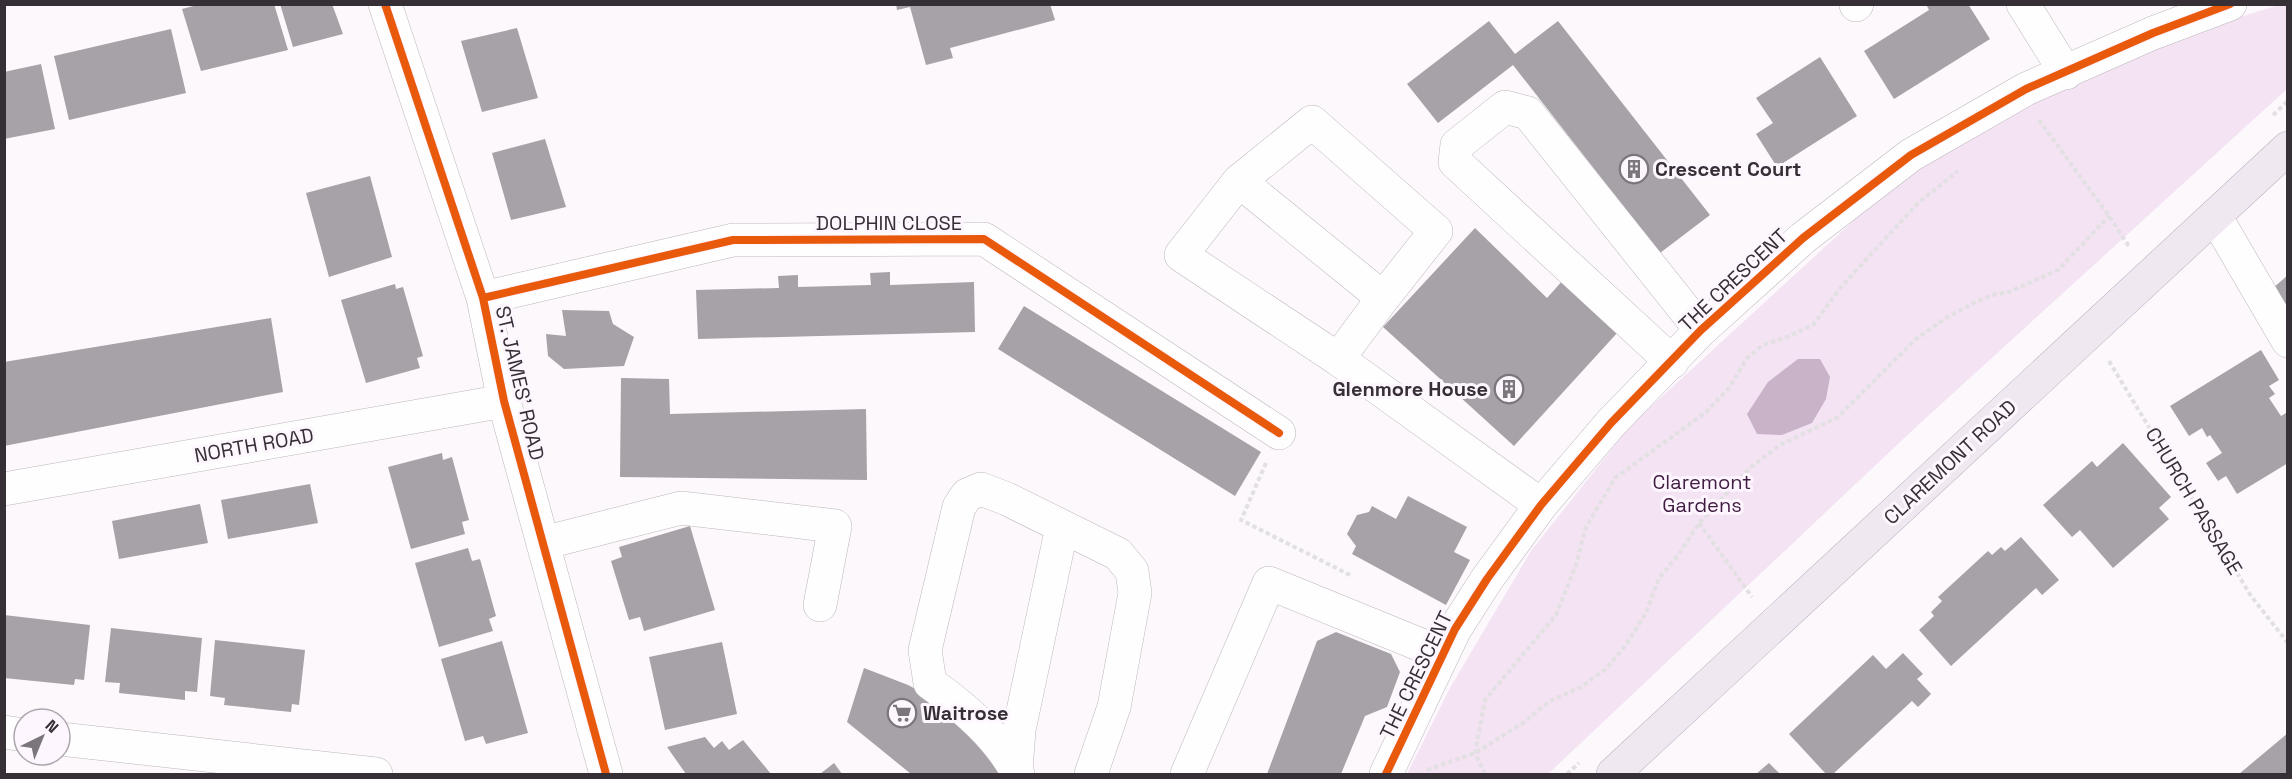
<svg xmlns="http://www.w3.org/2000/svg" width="2292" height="779" font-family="'Space Grotesk',sans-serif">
  <rect width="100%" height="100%" fill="#fcf8fc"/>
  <!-- green -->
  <path fill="#f3e3f3" d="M2279,5H2287V89L1916,427L1548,774H1407L1450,688L1531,551L1630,426L1923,157L2159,42Z"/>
  <!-- water -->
  <path fill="#c8b3c8" d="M1798,359H1820L1830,377L1826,399L1812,423L1782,435L1757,434L1747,414L1768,382Z"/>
  <!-- building -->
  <path fill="#a7a1a8" d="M201,4H274L288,50L201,71L182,9Z
    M280,4H332L343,34L293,47Z
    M896,4H1050L1055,20L950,48L953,58L926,65L910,7L897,10Z
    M1926,4H1968L1990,39L1894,99L1864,51L1929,10Z
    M1489,21L1515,54L1558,21L1710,215L1660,253L1513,65L1438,123L1407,84Z
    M517,28L538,98L482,112L461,41Z
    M171,29L186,93L69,120L54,56Z
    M1820,57L1857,116L1777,167L1756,134L1773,123L1756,98Z
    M41,64L55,129L4,139V72Z
    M545,139L566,207L511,220L492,153Z
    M370,176L392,257L329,277L306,193Z
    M1475,228L1547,298L1564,279L1618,332L1514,446L1383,327Z
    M890,272V285L974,282L975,332L698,339L696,290L779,288L778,276L798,275V287L871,285L870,273Z
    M2288,275V321L2265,295Z
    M395,284L396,289L403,287L423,356L417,358L420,368L366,383L341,300Z
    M1024,306L1261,452L1235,496L998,349Z
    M562,310L609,311L613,324L634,337L624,366L564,369L548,356L546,334L566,336Z
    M271,318L283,392L4,446V362Z
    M2261,350L2279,380L2269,386L2275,394L2269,398L2281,416L2286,413L2288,414V463L2237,494L2226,476L2218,481L2206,463L2222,453L2210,435L2207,437L2202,428L2189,436L2170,406Z
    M621,378L669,379L670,414L866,409L867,480L620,477Z
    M2123,443L2171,497L2159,508L2169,519L2113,568L2080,530L2072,537L2043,505L2092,461L2097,467Z
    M442,453L443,460L452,457L469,520L462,522L465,534L411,549L388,467Z
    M310,484L318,523L228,539L221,500Z
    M1408,496L1467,527L1454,552L1470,560L1446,605L1352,554L1356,546L1347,534L1357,515L1369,512L1372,506L1396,519Z
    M200,504L208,543L119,559L112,521Z
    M690,526L715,610L644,631L640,617L629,620L611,561L622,557L619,547Z
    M2021,537L2059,580L2042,595L2036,588L1951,666L1919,630L1934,616L1931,612L1942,601L1938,597L1988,551L1992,555L2001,547L2005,551Z
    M468,548L472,561L480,559L496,616L489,619L493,631L439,647L415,563Z
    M4,615L90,625L84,680L75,679L74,685L4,678Z
    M111,628L202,638L197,692L185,691V700L119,693L120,683L105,682Z
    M1336,632L1391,654L1400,672L1387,707L1365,716L1341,774H1267L1317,641Z
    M215,640L305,650L299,705L292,704L291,712L224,705L225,698L210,696Z
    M502,641L528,733L486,744L483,736L465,741L441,659Z
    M722,642L737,714L665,730L649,657Z
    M1903,653L1923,674L1917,679L1931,694L1918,707L1912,701L1833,774H1826L1789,734L1873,655L1886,669Z
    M864,668L908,685L944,704L1007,774H911L847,722Z
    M2288,733V774H2239Z
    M705,737L714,748L722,741L729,750L743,740L771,774H686L667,747Z
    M834,763L842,774H820Z
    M1769,763L1780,774H1756Z"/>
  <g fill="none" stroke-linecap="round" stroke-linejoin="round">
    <!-- minor casing -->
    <g stroke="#bcb7bc" stroke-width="34">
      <path id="minor" d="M385,4L483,298L504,401L606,774
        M2023,4L2066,73
        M1856,5L1857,4
        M1239,181L1312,122L1436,231L1383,298
        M2215,216L2288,341
        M483,298L733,240L984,239L1279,433
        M1338,359L1181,255L1239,181L1383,298L1338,359L1541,505
        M1672,362L1455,162L1457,145L1505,107L1528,113L1701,330
        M4,489L504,401
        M543,543L681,508L835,526L820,605
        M4,732L24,735
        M60,739L376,774
        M1016,770L1019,730L1062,527
        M1018,774C998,736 965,708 930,683L925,650L959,507L967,495L981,489L1007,499L1118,554L1132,571L1135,593L1114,707L1091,774
        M1187,774L1269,583L1443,654
        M1386,774L1455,629L1487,579L1541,505L1611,423L1701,330L1803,238L1911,155L2026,89L2153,33L2230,4"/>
    </g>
    <!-- major casing -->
    <g stroke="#bcaebd" stroke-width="34">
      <path id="major" d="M1613,774L2288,148"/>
    </g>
    <!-- path -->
    <path stroke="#e2e0e2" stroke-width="4" stroke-dasharray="4.5 3" stroke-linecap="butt" d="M2273,115L2288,101
      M2039,120L2109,216L2130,248
      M2109,361L2251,596L2288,643
      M1266,463L1241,520L1350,575
      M1699,523L1752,597
      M1427,770L1475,753L1523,723L1550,701L1581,687L1606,669L1626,645L1646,613L1659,578L1679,554L1699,523L1751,467L1780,445L1838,417L1916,339L1946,318L1977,301L1996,294L2009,292L2058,270L2109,216
      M1485,774L1475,753L1485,700L1556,615L1576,565L1586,527L1615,478L1705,413L1729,388L1747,358L1763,345L1787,337L1813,325L1841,287L1918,203L1958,171
      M1567,774L1579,763"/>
    <!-- minor -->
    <use href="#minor" stroke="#fffeff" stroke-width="33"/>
    <!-- major -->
    <use href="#major" stroke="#f0e8f0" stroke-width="33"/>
    <!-- cycleway casing -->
    <g stroke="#fef6fe" stroke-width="11">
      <path id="cycleway" d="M385,4L483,298L504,401L606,774
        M483,298L733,240L984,239L1279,433
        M1386,774L1455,629L1487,579L1541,505L1611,423L1701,330L1803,238L1911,155L2026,89L2153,33L2230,4"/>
    </g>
    <!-- cycleway -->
    <use href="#cycleway" stroke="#e8590c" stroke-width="8"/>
  </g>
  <!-- icons -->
  <defs>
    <g id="building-ring" transform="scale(1.5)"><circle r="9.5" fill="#fef6fe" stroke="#7b767b" stroke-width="1.5"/><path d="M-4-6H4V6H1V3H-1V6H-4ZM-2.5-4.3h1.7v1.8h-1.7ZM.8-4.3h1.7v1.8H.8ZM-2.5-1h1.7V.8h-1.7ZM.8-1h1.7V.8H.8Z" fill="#7b767b"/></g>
    <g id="supermarket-ring" transform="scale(1.5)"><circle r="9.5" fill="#fef6fe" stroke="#7b767b" stroke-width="1.5"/><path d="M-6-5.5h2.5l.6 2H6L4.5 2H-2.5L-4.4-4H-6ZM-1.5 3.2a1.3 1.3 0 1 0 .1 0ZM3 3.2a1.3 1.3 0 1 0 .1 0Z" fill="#7b767b"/></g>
  </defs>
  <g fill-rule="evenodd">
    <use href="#building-ring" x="1634" y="169"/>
    <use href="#building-ring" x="1509" y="389"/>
    <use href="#supermarket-ring" x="902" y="713"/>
  </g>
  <g text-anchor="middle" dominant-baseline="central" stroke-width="6" stroke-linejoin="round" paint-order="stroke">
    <!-- poi labels -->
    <g font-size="20" font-weight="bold" fill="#363036" stroke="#fef6fe" text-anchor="start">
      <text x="1655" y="169">Crescent Court</text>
      <text x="1488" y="389" text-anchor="end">Glenmore House</text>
      <text x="923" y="713">Waitrose</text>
    </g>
    <!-- street labels -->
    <g font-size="20" fill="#363036" stroke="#fef6fe">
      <text x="889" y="223">DOLPHIN CLOSE</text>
      <text transform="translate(1733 280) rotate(-43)">THE CRESCENT</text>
      <text transform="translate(520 383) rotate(77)">ST. JAMES' ROAD</text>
      <text transform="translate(254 445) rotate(-10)">NORTH ROAD</text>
      <text transform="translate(1950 462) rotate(-43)">CLAREMONT ROAD</text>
      <text transform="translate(2194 501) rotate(59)">CHURCH PASSAGE</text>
      <text transform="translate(1416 675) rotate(-64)">THE CRESCENT</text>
    </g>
    <!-- park labels -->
    <g font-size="20" fill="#411c42" stroke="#fef6fe">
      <text x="1702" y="482">Claremont<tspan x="1702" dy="23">Gardens</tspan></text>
    </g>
  </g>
  <!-- border -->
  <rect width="2292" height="779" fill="none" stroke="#363036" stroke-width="12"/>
  <!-- north arrow -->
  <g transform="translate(42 737) rotate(43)"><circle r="28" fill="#fef6fe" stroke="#aea7ae" stroke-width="1.5"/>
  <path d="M0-4.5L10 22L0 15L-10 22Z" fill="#7b767b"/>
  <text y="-9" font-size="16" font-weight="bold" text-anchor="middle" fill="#363036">N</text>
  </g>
</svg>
